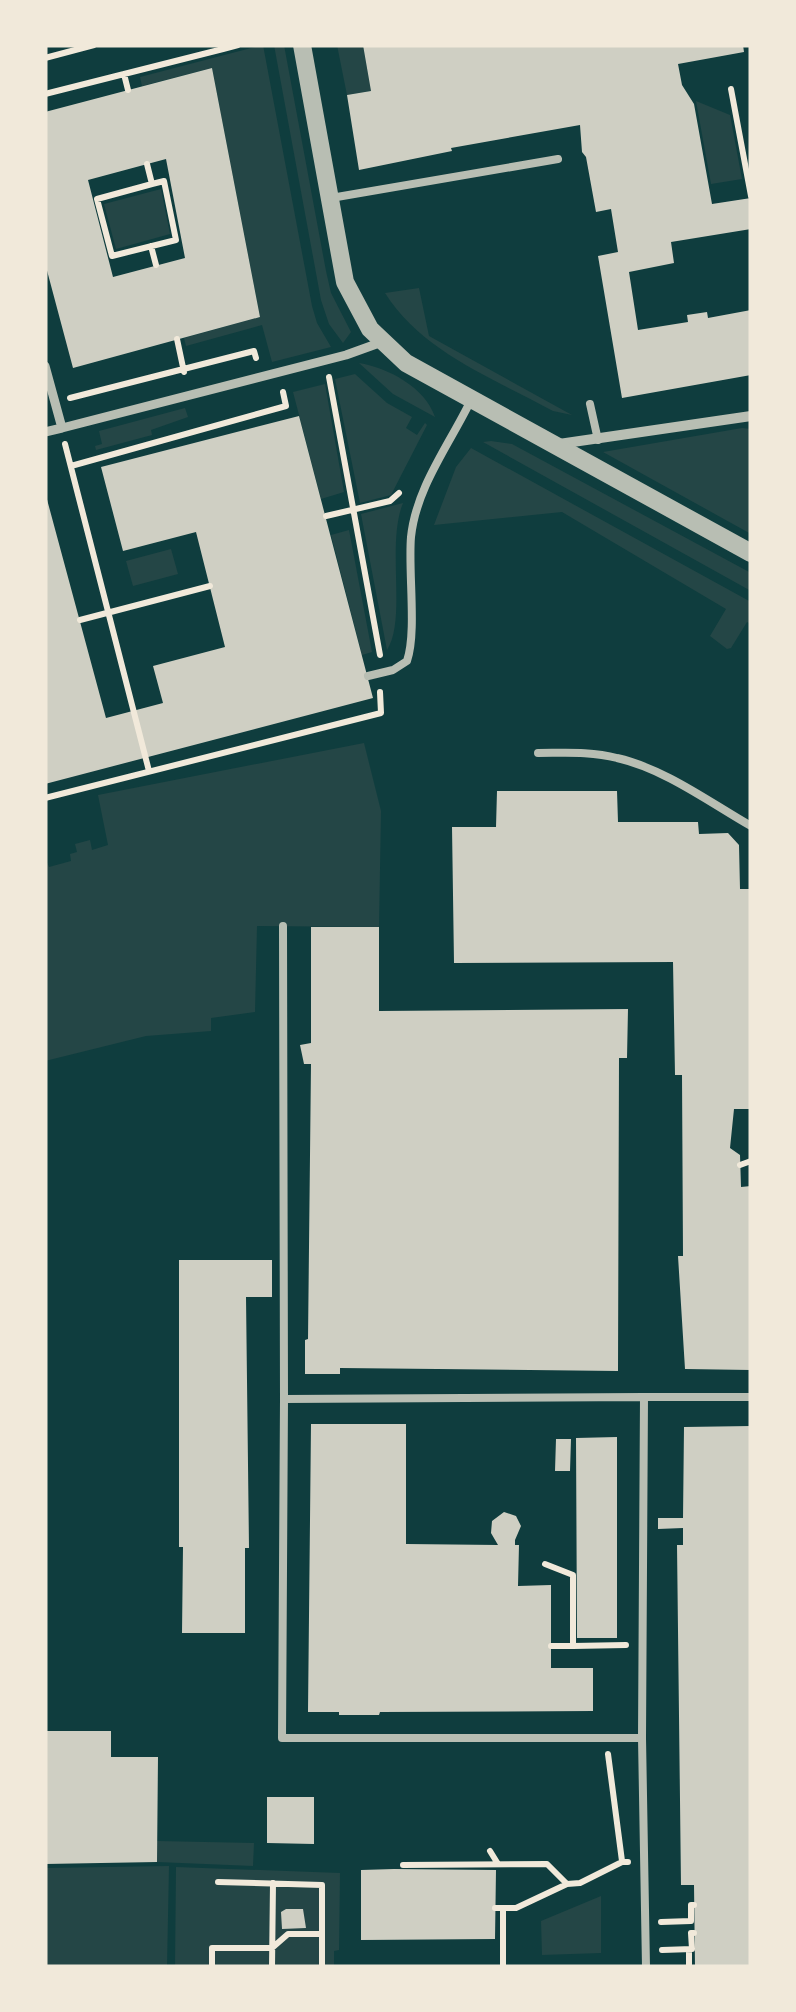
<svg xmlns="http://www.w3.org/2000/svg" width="796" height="2012" font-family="Roboto,sans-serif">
  <rect width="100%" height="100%" fill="#0f3d3e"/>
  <!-- green -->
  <path fill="#244646" d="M263,45L312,306L317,323L331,347L272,362L262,325L186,346L184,338L260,317L212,68L142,86L140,77Z
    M274,45H284L326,271L331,293L351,332L343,343L329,324L321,300Z
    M337,45H363L371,91L347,95Z
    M696,101L730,115L742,179L711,184Z
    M161,189L170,234L116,249L104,204Z
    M419,288L429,336L572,415L553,411C493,378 422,352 385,293Z
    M359,363C388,368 425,387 435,417L393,394Z
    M355,374L387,403L412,417L406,428L417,435L425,423L427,425L391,495L360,503L335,379Z
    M325,384L344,492L321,499L293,392Z
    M185,408L188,417L151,430L152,435L96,450L95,446L102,444L99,431Z
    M742,428L751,429V534L603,452Z
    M491,441L512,444L751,573V591L483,442Z
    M471,448L751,602V624L747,622L731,648L727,649L710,636L726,609L562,512L434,525L456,467Z
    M403,503C386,545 407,619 387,650L361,514Z
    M349,530L372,652L362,655L331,535Z
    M171,549L178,574L133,586L126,561Z
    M364,743L381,811L379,927L257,926L255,1012L211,1018V1031L146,1036L45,1061V858L49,867L71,861L70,854L77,852L75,844L90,840L92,850L108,845L98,795Z
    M157,1841L254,1843L253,1866L157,1862Z
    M169,1866L167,1967H45V1868Z
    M176,1867L340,1873L339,1950L334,1951V1967H175Z
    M601,1896V1953L542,1955L541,1921Z"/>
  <!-- building -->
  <path fill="#cfcfc3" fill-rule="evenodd" d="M363,45H743L744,52L678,64L682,85L694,104L712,204L751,198V229L671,242L674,263L629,272L638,330L688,322L687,315L707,312L708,318L751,310V375L622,398L598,256L618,252L611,209L596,212L586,157L582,152L580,125L451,148L452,151L359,170L347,95L371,91Z
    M212,68L260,317L73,368L45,263V112ZM166,159L185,258L113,277L88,180Z
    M299,416L373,698L45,784V492L106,718L163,703L153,666L225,647L196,532L123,551L101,467Z
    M497,791H617L618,822H698L699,834L728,833L739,845L740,889H751V1109H734L730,1148L740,1155L741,1187L751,1186V1370L685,1369L678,1256H683L682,1075H675L673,962L454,963L452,827H496Z
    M311,927H379V1011L628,1009L627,1058H619L618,1371L340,1368V1374H305V1340L308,1339L311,1064H304L300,1045L311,1043Z
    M179,1260H272V1297H246L249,1548H245V1633H182L183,1547H179Z
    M311,1424H406V1544L498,1545L491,1533L492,1521L504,1512L516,1516L521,1526L515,1540V1545H519L518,1586L551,1585V1668H593V1711L380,1712L379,1715H339V1712H308Z
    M751,1426V1967H695L694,1885H681L677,1545H683V1528L658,1529V1518H683L684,1427Z
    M617,1437V1638H577L576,1438Z
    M556,1439H571L570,1471H555Z
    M45,1731H111V1757H158L157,1862L45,1864Z
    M267,1797H314V1844L267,1843Z
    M394,1869L496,1870L495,1939L361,1940V1870Z
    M286,1909H303L306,1928L282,1929L281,1912Z"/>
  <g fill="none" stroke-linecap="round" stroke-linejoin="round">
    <!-- path -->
    <path stroke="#f1e9da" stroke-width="6" d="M223,49L238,45
      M45,58L94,45
      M124,74L128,90
      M731,89L751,196
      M45,94L223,49L222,45
      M147,164L152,184L97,199L112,256L176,240L164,181L152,184
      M151,246L156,265
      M177,339L184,372
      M329,377L380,655
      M70,398L254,351L256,358
      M65,444L149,771
      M71,466L286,406L283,392
      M326,516L390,501L399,493
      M80,620L210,586
      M45,798L381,713L380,692
      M740,1165L751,1161
      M545,1564L573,1575V1646L626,1645
      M551,1646H573
      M608,1754L622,1861
      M490,1851L498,1864
      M403,1865L547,1864L567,1884L580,1883L622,1862H628
      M218,1882L322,1885V1967
      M495,1908H516L567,1884
      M503,1909V1967
      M661,1922L691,1921V1905H694
      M689,1949V1967
      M662,1950L692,1949L691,1933H694
      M212,1967V1948H272L288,1934H322
      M272,1967L273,1883"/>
    <!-- service -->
    <path stroke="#b8beb3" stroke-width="8" d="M331,198L558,159
      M590,404L598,440
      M368,676L393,670L407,661C417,632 408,571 411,537C416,488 449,445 470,402
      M538,753C564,753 591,751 617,758C665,769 709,802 751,826
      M283,926L284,1399
      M642,1738H282L284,1399L644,1397
      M646,1967L642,1738L644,1397H751"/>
    <!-- pedestrian -->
    <path stroke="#b8beb3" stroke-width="9" d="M45,366L62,428L346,355L382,342
      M45,432L62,428"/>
    <!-- minor -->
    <path stroke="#b8beb3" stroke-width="10" d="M559,444L751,416"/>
    <!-- tertiary -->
    <path stroke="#b8beb3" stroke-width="18" d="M302,45L345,282L370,329L406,363L751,553"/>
  </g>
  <!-- border -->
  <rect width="796" height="2012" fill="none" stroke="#f1e9da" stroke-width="95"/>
</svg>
